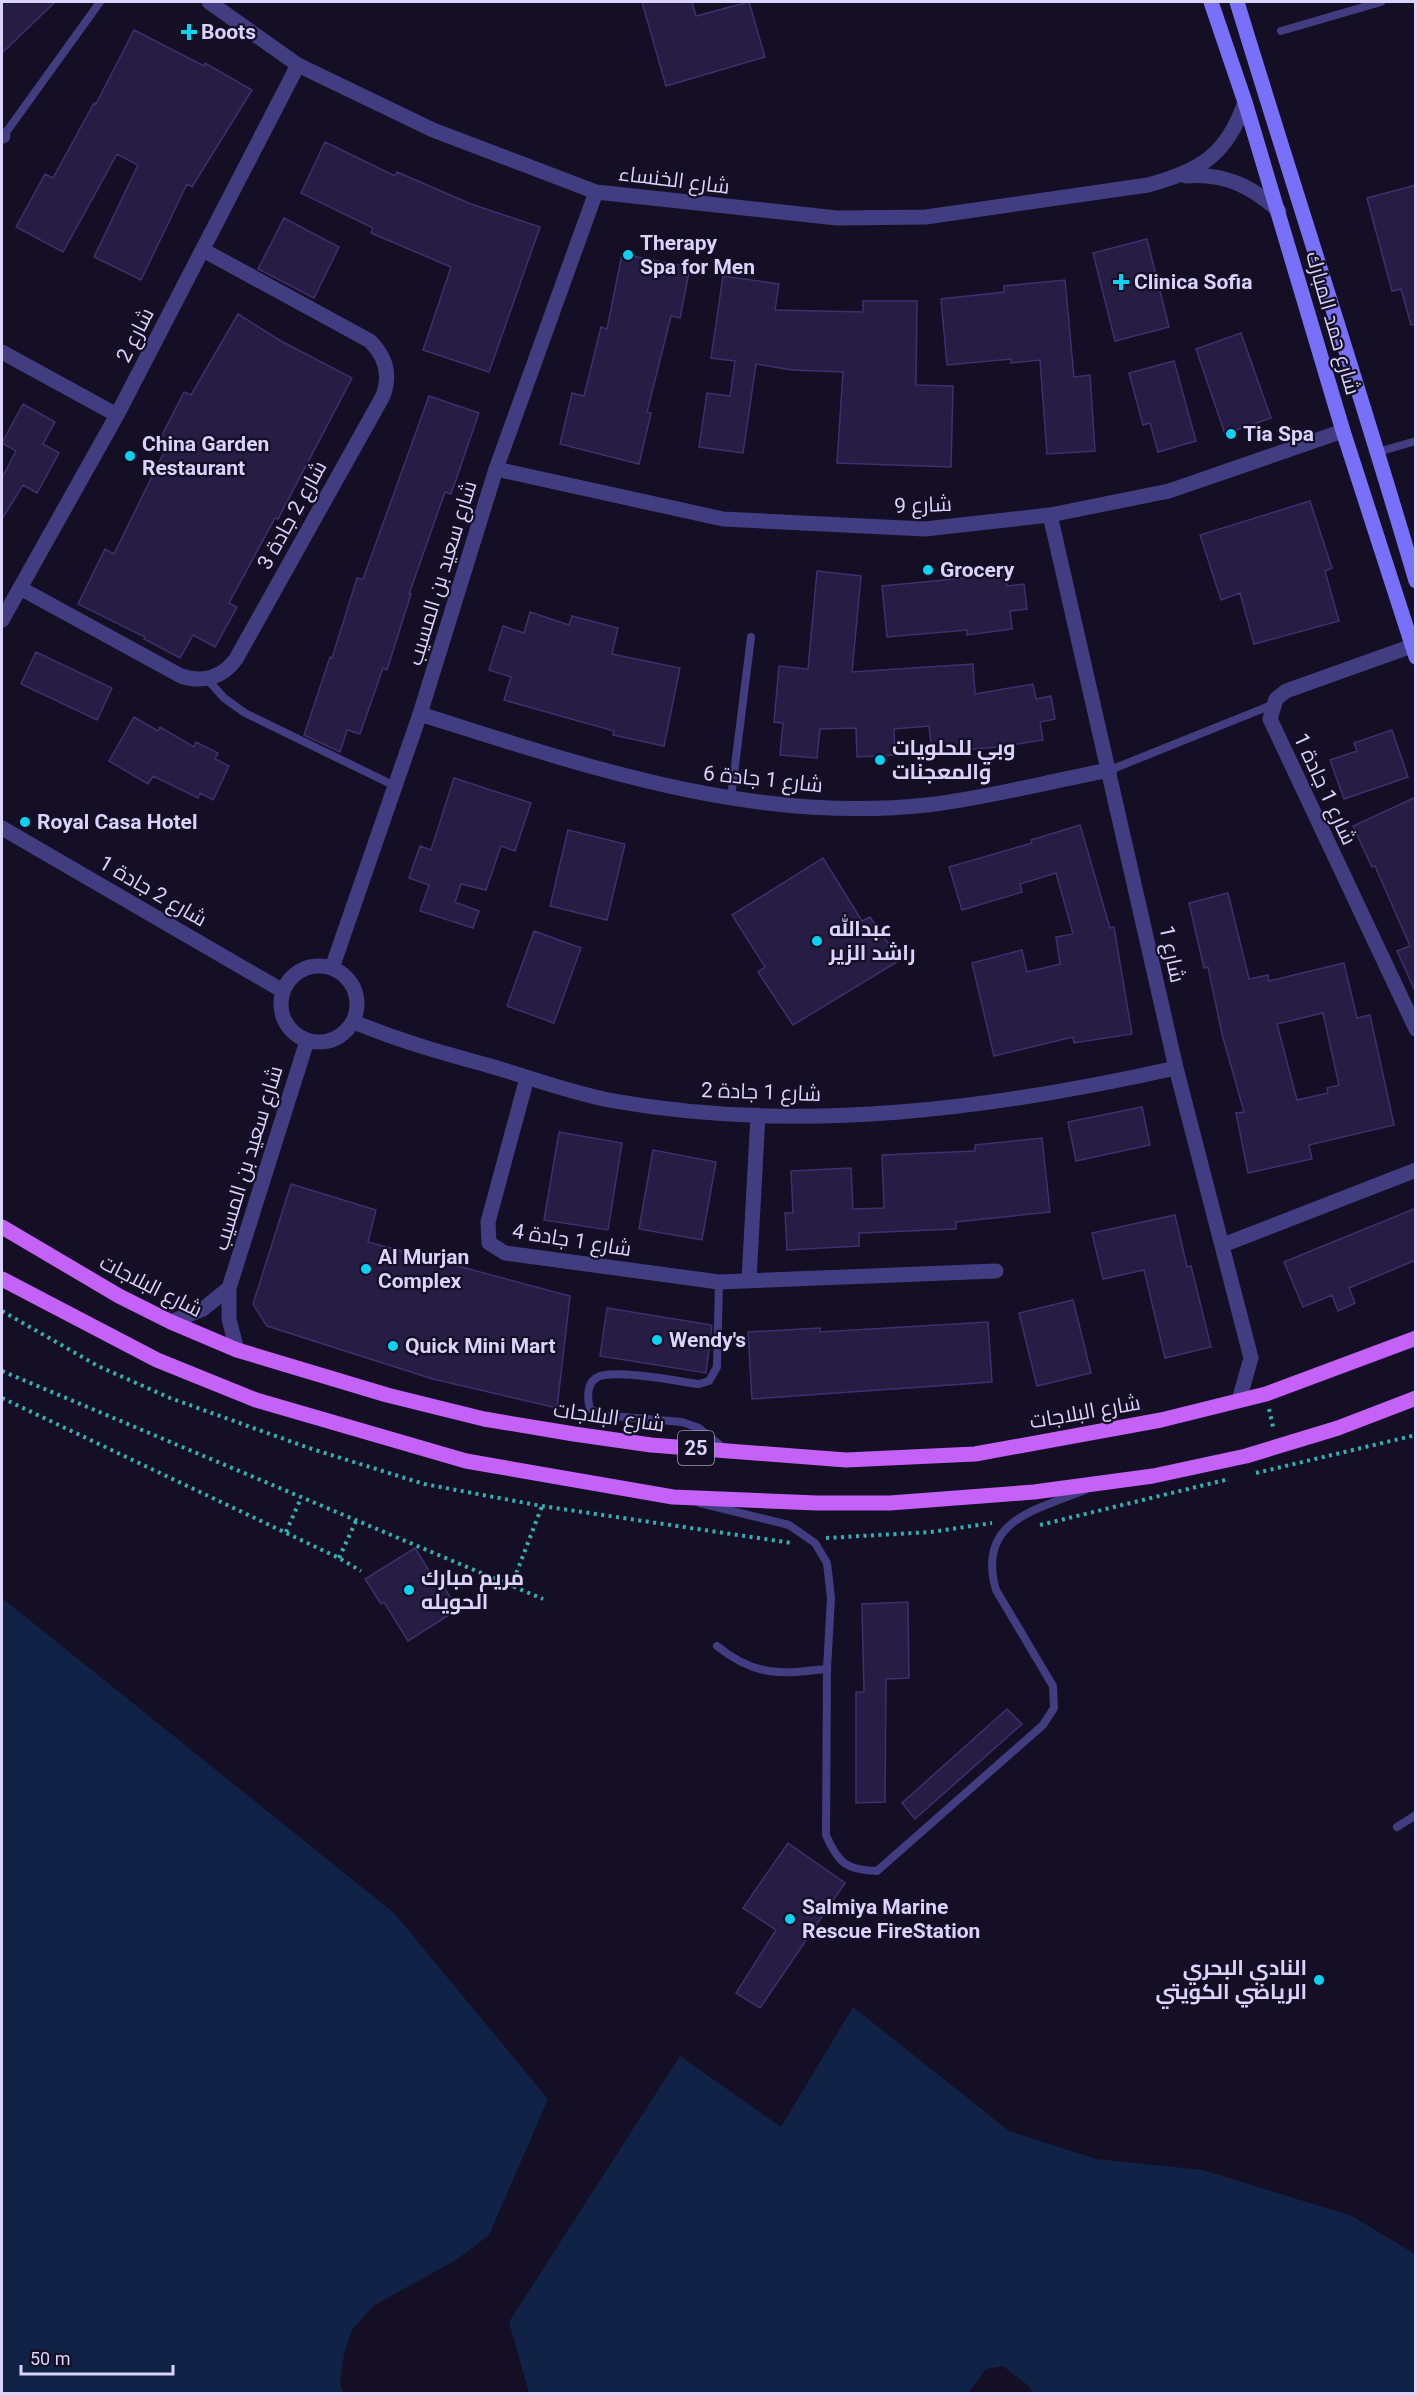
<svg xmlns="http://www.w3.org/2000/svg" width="1417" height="2395" font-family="Roboto,Cairo,sans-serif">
  <rect width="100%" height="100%" fill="#140f24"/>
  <!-- water -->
  <path fill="#102347" d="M2,1598L394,1913L548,2099L489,2235L456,2260L373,2306L352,2330L344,2354L340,2382L343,2393H2Z
    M853,2007L1009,2131L1096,2159L1203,2170L1352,2216L1415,2254V2393H1033L1030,2387L1003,2366L986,2369L968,2393H529L509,2322L680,2056L781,2127Z"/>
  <!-- building -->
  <path fill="#261c44" stroke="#3e306e" stroke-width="1.5" fill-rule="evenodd" d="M2,2H55L2,53Z
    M642,2H692L696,16L749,2L765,57L666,86Z
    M134,30L204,66L205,63L252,90L192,187L187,184L141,280L94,257L138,165L117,154L63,252L16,227L45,174L53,178L94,103L96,104Z
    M325,142L395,176L397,172L471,204L540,227L489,372L423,350L451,267L371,233L373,228L301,193Z
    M1416,185V324L1411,325L1401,289L1392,291L1367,198Z
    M284,218L339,247L314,298L258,269Z
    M1147,239L1169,327L1115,341L1093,253Z
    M622,254L690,267L680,318L671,316L647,412L651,413L639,464L560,444L572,393L584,396L601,327L607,329Z
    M723,276L779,284L775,310L863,312V301H917L916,385L953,386L951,467L837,463L843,372L792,370L756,364L743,453L699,447L707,393L730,396L735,361L711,358Z
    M1065,280L1074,377L1090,375L1095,451L1047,454L1040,360L1011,363V359L947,365L941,299L1004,292V286Z
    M238,314L281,341L352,378L278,519L275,518L229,603L237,607L215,647L193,635L180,658L144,639L145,637L78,604L105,549L114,554L164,452L156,447L184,392L191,395Z
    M1241,333L1271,418L1225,434L1196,349Z
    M1174,361L1196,441L1158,452L1150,423L1143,425L1129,373Z
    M429,396L479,413L451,494L445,492L409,594H411L387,670L383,668L360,734L347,730L340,752L304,735L330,657L332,658L357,578L363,579Z
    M23,404L55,422L43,444L59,453L37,493L23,485L2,519V478L16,451L2,443Z
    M1310,501L1332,568L1325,571L1339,621L1254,644L1240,593L1221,600L1200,535Z
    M817,571L861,576L852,672L973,664L975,694L1033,684L1036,699L1051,696L1055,719L1040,722L1043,740L998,747L932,753L929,726L894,729L895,755L857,757L856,728L820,729L817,758L780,755L783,723L774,722L779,666L808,669Z
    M1006,574L1007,586L1024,584L1027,609L1010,611L1012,629L967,635V630L887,637L882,586Z
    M530,612L569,625L572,616L618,628L612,654L680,668L664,746L613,735L614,731L504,700L511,677L489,670L503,626L524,633Z
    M36,652L112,688L97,720L21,684Z
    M134,717L158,731L160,727L194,747L196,742L218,753L215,759L229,766L213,800L200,793L198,798L153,776L148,784L109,761Z
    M1392,730L1408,777L1344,799L1330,760L1357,751L1354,743Z
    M454,778L531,803L515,851L501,846L486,890L461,884L455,902L479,911L473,928L420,911L429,885L409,878L420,846L431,850Z
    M1416,797V993L1397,951L1410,946L1375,866L1372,867L1353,826Z
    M1080,825L1110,928L1114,927L1132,1034L1074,1043L1073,1037L994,1056L972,963L1022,950L1027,972L1060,964L1056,937L1073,934L1056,873L1020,884L1022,892L962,910L949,867L1032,843L1031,840Z
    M568,830L625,844L607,920L550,906Z
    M823,858L862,921L870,917L900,960L793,1025L758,972L765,967L732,915Z
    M1228,893L1249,979L1268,975L1269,981L1344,963L1357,1018L1370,1015L1394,1125L1309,1145L1312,1159L1248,1173L1236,1113L1244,1112L1222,1034L1208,967L1204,968L1189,903ZM1323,1013L1339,1085L1327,1088L1328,1093L1297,1100L1277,1024Z
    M534,931L581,948L554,1023L507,1006Z
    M1142,1107L1150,1145L1076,1161L1068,1122Z
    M559,1132L622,1143L608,1230L544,1220Z
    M1042,1138L1050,1212L956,1222V1229L859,1233V1246L787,1250L785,1213H793L791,1171L851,1168L853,1209L884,1208L882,1155L975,1151V1145Z
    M653,1150L716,1162L702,1240L639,1229Z
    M291,1184L376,1210L368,1242L570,1296L557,1408L433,1379L267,1326L253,1304Z
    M1416,1208V1260L1349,1288L1355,1303L1338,1311L1332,1295L1303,1307L1284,1262Z
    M1175,1215L1187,1267L1191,1266L1211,1347L1165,1358L1144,1270L1103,1279L1092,1233Z
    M1073,1300L1091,1373L1037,1386L1019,1313Z
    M607,1308L712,1325L706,1373L600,1356Z
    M988,1322L992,1382L752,1399L748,1332L820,1328V1332Z
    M415,1548L431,1574L436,1572L457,1610L408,1641L384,1602L381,1604L365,1579Z
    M908,1602L909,1678L886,1679L885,1802L856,1803V1692H864L862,1604Z
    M1007,1709L1022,1724L915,1819L902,1803Z
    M788,1843L845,1883L760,2008L736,1993L776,1930L743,1908Z"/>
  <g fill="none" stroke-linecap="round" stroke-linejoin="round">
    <!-- path -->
    <path stroke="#35b0ad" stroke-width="4" stroke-dasharray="3 4.5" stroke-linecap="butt" d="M2,1311L98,1366L170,1398L309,1448L424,1484L542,1506L792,1543
      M2,1371L543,1599
      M2,1398L339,1558L361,1571
      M1269,1409L1274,1431
      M1256,1473L1416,1435
      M1040,1525L1225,1480
      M286,1532L301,1498
      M826,1538L931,1532L992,1523
      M339,1558L356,1521
      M511,1587L542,1506"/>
    <!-- service -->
    <path stroke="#423d80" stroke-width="8" d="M1281,31L1381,2
      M2,138L100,2
      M1378,452L1416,441
      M207,679L224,698L245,713L395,786
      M1110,770L1272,705
      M731,798L751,637
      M719,1282L717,1367L709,1381L699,1384C676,1381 620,1370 600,1376C586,1381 587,1398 590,1409L601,1415L682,1422L699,1428L725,1449
      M700,1503L789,1525L815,1543L827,1563L831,1598L827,1669L826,1835C838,1863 846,1870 877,1871L1043,1725L1054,1708L1053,1686L996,1590C976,1521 1035,1510 1085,1490
      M717,1646C755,1677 781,1674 827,1669
      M1397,1827L1416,1815"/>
    <!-- minor -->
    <path stroke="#423d80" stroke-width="15" d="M2,136H3
      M2,352L117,415
      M496,469L723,519L925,529L1050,515L1169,491L1343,431
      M1050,515L1176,1068L1251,1358L1239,1400
      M20,588L181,676C203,683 222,678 236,659L383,396C391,375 386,357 370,341L203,250
      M2,620L117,415L298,65
      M1412,646L1286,691L1276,699L1270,719L1416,1029
      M420,714C585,766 751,824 927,805C988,798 1050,781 1110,770
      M2,828L283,991
      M354,1022C400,1041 440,1052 487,1065C529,1077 571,1093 614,1101C802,1134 992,1109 1176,1068
      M527,1078L488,1222L489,1243L505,1253L719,1282L996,1271
      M1223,1245L1416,1170
      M749,1280L758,1115"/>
    <!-- tertiary -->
    <path stroke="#423d80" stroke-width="15" d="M209,2L298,65L433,130L596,192L837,218L926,217L1148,185C1200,171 1227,155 1245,102
      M1186,176C1225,173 1251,186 1279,211
      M281 1004a38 38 0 1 1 76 0a38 38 0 1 1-76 0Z
      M332,968L420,714L496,469L596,192
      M171,1322L203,1309L229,1288
      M237,1350L229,1319V1288L307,1041"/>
    <!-- secondary -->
    <path stroke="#7870f8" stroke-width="15" d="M1211,2L1245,102L1343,431L1416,657
      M1237,2C1296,195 1359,387 1416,581"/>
    <!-- primary -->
    <path stroke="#c461f7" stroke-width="15" d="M2,1227L119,1296L171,1322L237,1350L387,1395L484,1419L574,1434L651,1445L846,1460L975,1454L1161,1420L1266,1394L1416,1338
      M2,1279L157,1360L256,1400L466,1461L673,1497L817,1503H890L1034,1492L1153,1476L1246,1456L1338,1428L1416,1398"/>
  </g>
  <!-- markers -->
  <g fill="#0cd2f1" stroke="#140f24" stroke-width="2">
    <path d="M186 23h6v6h6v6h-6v6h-6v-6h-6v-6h6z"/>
    <circle cx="628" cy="255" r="6"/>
    <path d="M1118 273h6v6h6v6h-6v6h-6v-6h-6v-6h6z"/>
    <circle cx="1231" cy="434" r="6"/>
    <circle cx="130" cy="456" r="6"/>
    <circle cx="928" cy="570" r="6"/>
    <circle cx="880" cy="760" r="6"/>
    <circle cx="25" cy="822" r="6"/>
    <circle cx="817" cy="941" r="6"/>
    <circle cx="366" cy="1269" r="6"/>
    <circle cx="657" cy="1340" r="6"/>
    <circle cx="393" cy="1346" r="6"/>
    <circle cx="409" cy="1590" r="6"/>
    <circle cx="790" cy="1919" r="6"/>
    <circle cx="1319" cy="1980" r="6"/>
  </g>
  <g text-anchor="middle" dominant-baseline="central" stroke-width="4.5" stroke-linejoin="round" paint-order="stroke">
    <!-- shield labels -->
    <rect fill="#140f24" stroke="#9f99bc" stroke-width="1.5" x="678" y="1431" width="36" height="34" rx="4.5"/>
    <g font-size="20" font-weight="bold" fill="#dad4fd">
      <text x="696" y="1448">25</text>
    </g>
    <!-- poi labels -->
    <g font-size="21" font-weight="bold" fill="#dad4fd" stroke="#140f24" text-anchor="start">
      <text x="201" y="32">Boots</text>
      <text x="640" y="243">Therapy<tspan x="640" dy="24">Spa for Men</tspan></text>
      <text x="1134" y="282">Clinica Sofia</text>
      <text x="1243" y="434">Tia Spa</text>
      <text x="142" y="444">China Garden<tspan x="142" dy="24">Restaurant</tspan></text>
      <text x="940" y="570">Grocery</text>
      <text x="892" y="748">وبي للحلويات<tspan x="892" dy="24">والمعجنات</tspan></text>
      <text x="37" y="822">Royal Casa Hotel</text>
      <text x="829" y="929">عبدالله<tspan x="829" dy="24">راشد الزير</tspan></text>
      <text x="378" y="1257">Al Murjan<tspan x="378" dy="24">Complex</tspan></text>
      <text x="669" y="1340">Wendy's</text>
      <text x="405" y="1346">Quick Mini Mart</text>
      <text x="421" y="1578">مريم مبارك<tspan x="421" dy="24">الحويله</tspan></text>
      <text x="802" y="1907">Salmiya Marine<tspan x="802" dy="24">Rescue FireStation</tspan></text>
      <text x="1307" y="1968" text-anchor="end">النادي البحري<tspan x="1307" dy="24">الرياضي الكويتي</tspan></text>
    </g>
    <!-- street labels -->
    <g font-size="21" fill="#dad4fd" stroke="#140f24">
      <text transform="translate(674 180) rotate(7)">شارع الخنساء</text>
      <text transform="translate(1333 323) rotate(74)">شارع حمد المبارك</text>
      <text transform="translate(135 335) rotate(-63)">شارع 2</text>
      <text transform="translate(923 505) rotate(-2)">شارع 9</text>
      <text transform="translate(292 515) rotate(-61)">شارع 2 جادة 3</text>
      <text transform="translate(442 573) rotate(-73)">شارع سعيد بن المسيب</text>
      <text transform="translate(763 779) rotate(6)">شارع 1 جادة 6</text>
      <text transform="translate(1325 789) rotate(65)">شارع 1 جادة 1</text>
      <text transform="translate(153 891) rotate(30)">شارع 2 جادة 1</text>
      <text transform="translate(1172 954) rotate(78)">شارع 1</text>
      <text transform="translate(761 1092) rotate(2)">شارع 1 جادة 2</text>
      <text transform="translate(248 1158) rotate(-73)">شارع سعيد بن المسيب</text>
      <text transform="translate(572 1240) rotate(9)">شارع 1 جادة 4</text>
      <text transform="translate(151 1286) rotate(27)">شارع البلاجات</text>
      <text transform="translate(1085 1412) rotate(-10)">شارع البلاجات</text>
      <text transform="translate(609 1417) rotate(8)">شارع البلاجات</text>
    </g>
  </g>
  <!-- border -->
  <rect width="1417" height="2395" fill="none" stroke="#dad4fd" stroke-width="6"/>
  <!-- scale -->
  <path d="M21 2365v9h152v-9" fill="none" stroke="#dad4fd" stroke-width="3"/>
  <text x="30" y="2365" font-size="18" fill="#dad4fd" stroke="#140f24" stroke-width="4.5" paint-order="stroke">50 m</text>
</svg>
